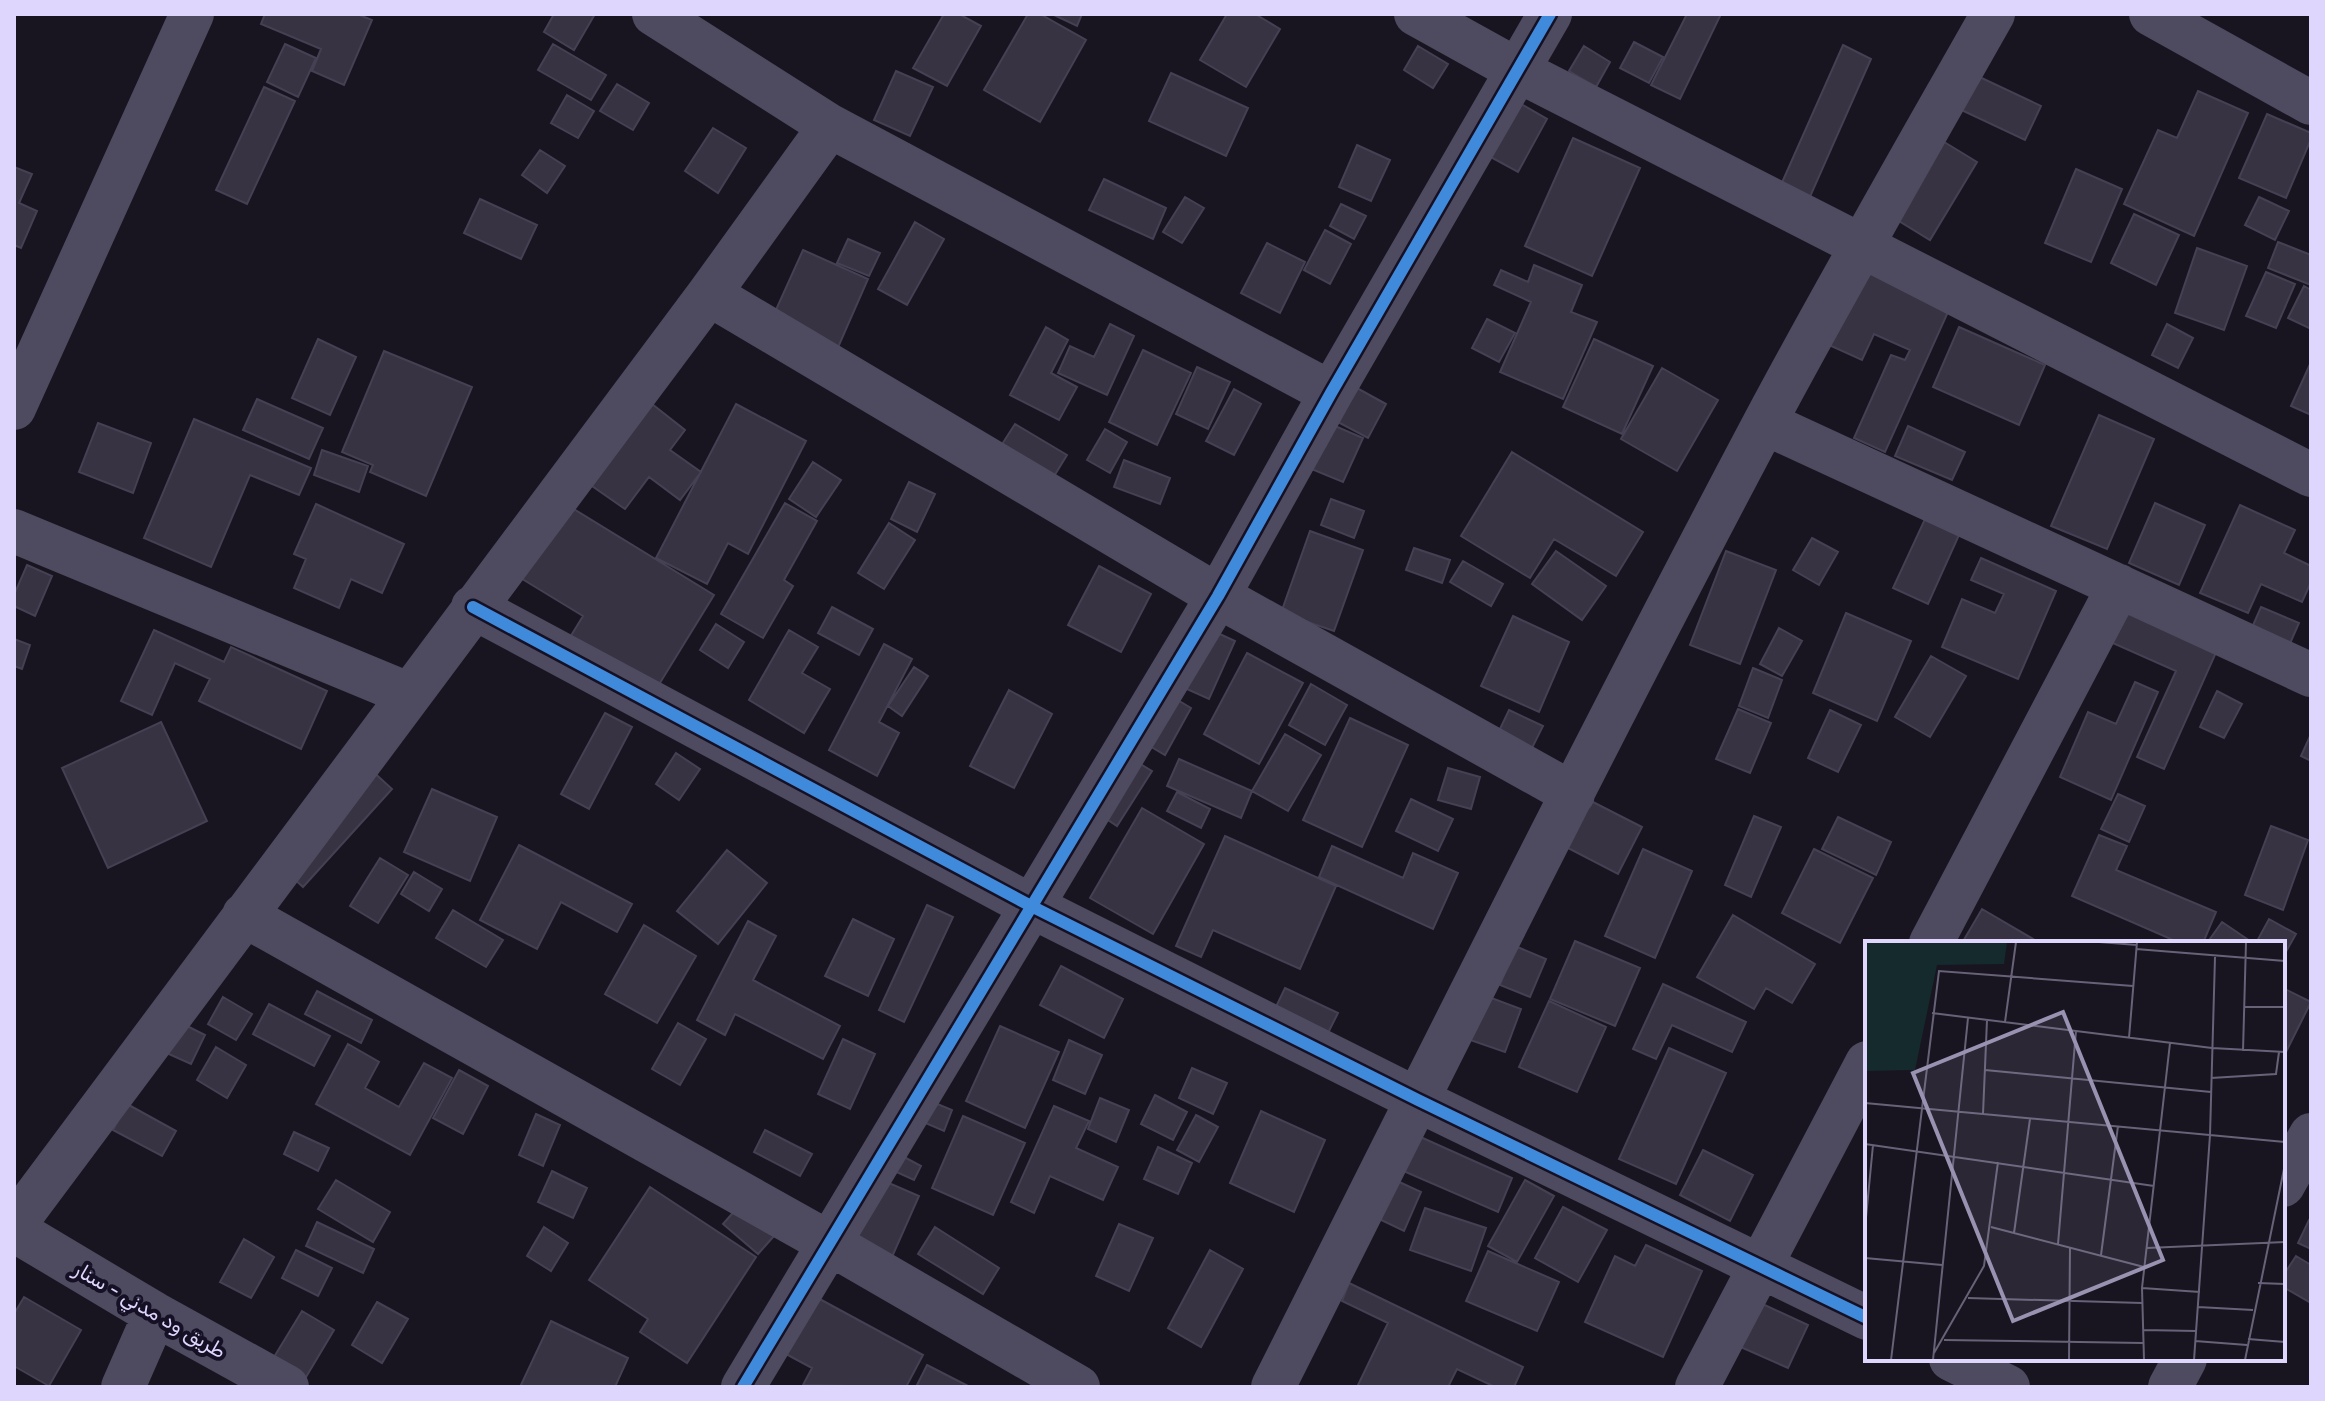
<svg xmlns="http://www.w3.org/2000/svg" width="2325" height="1401" font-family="Rubik,'Noto Naskh Arabic',sans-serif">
  <rect width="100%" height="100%" fill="#181520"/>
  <!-- building -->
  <path fill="#373342" stroke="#454053" stroke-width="2" d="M265,14H357L372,20L344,85L312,71L321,49L261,24Z
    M554,14H595L574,50L544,32Z
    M944,14H959L981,26L947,86L913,68Z
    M1028,14H1040L1086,40L1040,122L984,90Z
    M1052,14H1082L1077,26Z
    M1227,14H1255L1280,29L1246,87L1200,60Z
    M1687,14H1721L1680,99L1651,85Z
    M1634,42L1663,57L1649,83L1620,68Z
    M285,44L316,58L298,97L267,82Z
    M553,44L606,75L591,100L538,70Z
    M1843,45L1871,59L1809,199L1780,187Z
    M1418,46L1448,64L1433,88L1404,70Z
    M1584,46L1610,62L1596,87L1569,71Z
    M896,71L933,87L910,136L874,120Z
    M1171,73L1248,108L1226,156L1149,121Z
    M1971,73L2041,106L2025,140L1955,107Z
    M617,84L649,103L633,130L600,111Z
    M264,87L295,101L247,204L216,190Z
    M2198,91L2248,113L2194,236L2124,204L2158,130L2177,138Z
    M567,95L594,111L578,138L551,123Z
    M1516,101L1547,119L1518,172L1487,155Z
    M2267,114L2311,133V139L2286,198L2239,178Z
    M713,128L746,148L718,193L685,171Z
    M1936,137L1977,162L1930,240L1889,215Z
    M1573,138L1640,168L1592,276L1525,246Z
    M1357,145L1390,160L1371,201L1339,187Z
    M540,150L565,166L547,193L522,175Z
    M14,167L32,174L19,203L37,211L21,248L14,245Z
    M2076,169L2122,189L2091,262L2045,243Z
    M1104,179L1166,208L1153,239L1089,210Z
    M1185,197L1204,208L1182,243L1163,232Z
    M2259,197L2289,211L2275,240L2245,225Z
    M480,199L537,225L521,259L464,233Z
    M1341,204L1366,216L1354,239L1330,226Z
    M2134,214L2179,235L2156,285L2111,263Z
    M915,222L944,239L907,305L878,289Z
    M1325,230L1351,244L1330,284L1304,270Z
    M848,239L880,253L869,276L837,263Z
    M2278,242L2311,255V285L2268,268Z
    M1267,243L1305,262L1280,313L1241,293Z
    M2197,248L2247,266L2224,330L2175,313Z
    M803,250L868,279L836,352L770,323Z
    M1534,265L1582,285L1571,312L1597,322L1563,399L1500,372L1531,302L1494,285L1501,270L1528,282Z
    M1866,265L1952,303L1885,452L1854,438L1891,355L1905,360L1910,350L1874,334L1862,360L1829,345Z
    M2266,272L2295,284L2276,328L2246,316Z
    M2304,286L2311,290V329L2288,318Z
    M1487,319L1515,333L1499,362L1472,348Z
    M1110,324L1134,336L1107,395L1058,373L1070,346L1094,357Z
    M2167,324L2193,338L2178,368L2152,355Z
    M1046,327L1068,340L1051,373L1077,387L1059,420L1010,395Z
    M1959,327L2045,365L2019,425L1933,387Z
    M318,339L356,357L330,415L292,398Z
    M1594,339L1653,366L1622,434L1563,407Z
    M1143,350L1191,373L1157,445L1109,422Z
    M384,351L472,387L426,496L370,472L373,465L342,452Z
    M2311,362V415L2291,406Z
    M1197,367L1230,382L1208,429L1176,414Z
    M1662,368L1718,400L1677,471L1621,439Z
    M1355,387L1386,404L1368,438L1336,421Z
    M1234,389L1261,404L1234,455L1206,441Z
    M257,399L323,428L309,459L243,430Z
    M652,404L685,430L670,450L701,472L680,500L649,477L625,509L592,486Z
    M736,404L806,441L748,554L728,543L707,584L656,558Z
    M2099,415L2154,439L2107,549L2051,526Z
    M194,419L311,468L299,495L250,475L211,567L144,538Z
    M98,423L151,443L133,493L79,472Z
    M1328,423L1363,438L1343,482L1309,468Z
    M1015,424L1067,455L1051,481L999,449Z
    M1908,426L1965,452L1952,480L1895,456Z
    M1105,429L1127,442L1110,473L1087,460Z
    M322,450L368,466L359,492L314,475Z
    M1512,452L1643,532L1616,576L1554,539L1530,578L1461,536Z
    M1124,460L1170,478L1160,504L1114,487Z
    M813,462L841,480L816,517L789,499Z
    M909,482L935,494L917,532L891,519Z
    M1331,499L1364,511L1354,538L1321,525Z
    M559,500L714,595L655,691L569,639L583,616L514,574Z
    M785,503L817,521L784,580L793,586L763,638L721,614Z
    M2155,503L2205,525L2179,585L2129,563Z
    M316,504L404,544L382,593L351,579L339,608L294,588L306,559L294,554Z
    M2240,505L2295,530L2284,553L2311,566V582L2302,602L2261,584L2248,613L2200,593Z
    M1925,519L1959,535L1928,604L1893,588Z
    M889,523L915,540L884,589L858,573Z
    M1310,531L1363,550L1334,631L1281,613Z
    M1812,538L1838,552L1819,585L1793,570Z
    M1414,548L1450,560L1442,583L1406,570Z
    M1556,551L1606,586L1582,620L1532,584Z
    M1726,551L1776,570L1740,664L1690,645Z
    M1981,558L2056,591L2018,679L1942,647L1962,599L1995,613L2004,594L1971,580Z
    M1463,561L1503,584L1491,606L1450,582Z
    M27,565L52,576L35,616L14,606V595Z
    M1099,566L1151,594L1121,652L1068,625Z
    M2122,605L2218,648L2164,769L2137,757L2176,671L2106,640Z
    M832,607L873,629L859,655L818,633Z
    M2261,607L2299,623L2288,648L2250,632Z
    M1846,613L1911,641L1877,721L1813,693Z
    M1513,616L1569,642L1539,712L1481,686Z
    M1196,623L1235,641L1209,699L1169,681Z
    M716,624L744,642L728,668L700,650Z
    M1779,628L1802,641L1782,676L1760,664Z
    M154,630L224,662L231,647L327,691L301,749L199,701L210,679L175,663L152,715L121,701Z
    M789,630L818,647L802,673L830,689L804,733L749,700Z
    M14,639L30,645L22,669L14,666Z
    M884,644L912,659L879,722L899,733L877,776L829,750Z
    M1247,653L1303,683L1259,764L1204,734Z
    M1931,656L1966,676L1930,737L1895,717Z
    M914,667L928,676L902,716L888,706Z
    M1753,668L1782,680L1768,718L1739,706Z
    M2135,682L2158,692L2111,800L2060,777L2088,712L2116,724Z
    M1311,684L1347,705L1325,745L1289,725Z
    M1009,690L1052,714L1014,788L970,766Z
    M1161,690L1191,708L1165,755L1133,736Z
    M2217,691L2242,704L2224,738L2200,727Z
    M1738,709L1771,723L1750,773L1716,759Z
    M1509,710L1543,726L1531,750L1498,733Z
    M1830,710L1861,725L1838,772L1808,758Z
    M605,713L632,727L589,809L561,794Z
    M1350,718L1408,745L1362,847L1303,820Z
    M161,722L207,821L108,868L62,768Z
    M1285,734L1321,755L1288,811L1252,791Z
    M2311,734V761L2301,756Z
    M676,753L700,769L679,800L656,784Z
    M1127,756L1152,771L1117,826L1093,810Z
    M1179,759L1252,791L1241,818L1167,786Z
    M368,767L392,789L303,887L279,865Z
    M1448,768L1480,777L1471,809L1438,800Z
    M432,789L497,817L470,881L404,852Z
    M1177,792L1210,809L1201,828L1167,811Z
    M2118,794L2145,806L2129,842L2101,829Z
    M1411,799L1453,819L1438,851L1396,831Z
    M1591,801L1642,827L1618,874L1568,848Z
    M1142,808L1204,844L1153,934L1090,898Z
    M1754,816L1781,827L1751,897L1725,885Z
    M1838,817L1891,842L1876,875L1822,849Z
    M2271,826L2308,840L2283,910L2245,895Z
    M2099,835L2127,846L2116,870L2216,912L2203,943H2180L2072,896Z
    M1225,836L1336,886L1300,969L1213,930L1201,957L1176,946Z
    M519,845L632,904L617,932L561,902L537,949L480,920Z
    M1332,846L1403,878L1413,853L1458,873L1433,929L1319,877Z
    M1643,849L1692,871L1655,958L1605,936Z
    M1814,849L1873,878L1840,943L1782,913Z
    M727,850L767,883L718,944L677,911Z
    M380,858L408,875L378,923L350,906Z
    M414,872L442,889L429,911L401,894Z
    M927,905L953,917L904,1022L879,1010Z
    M1982,909L2040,943H1962Z
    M453,910L503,940L486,967L436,938Z
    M1733,915L1815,964L1792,1003L1766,988L1754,1009L1697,977Z
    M853,919L894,939L868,996L825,976Z
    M2269,919L2296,934L2283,957V943H2256Z
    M748,921L776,936L753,980L840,1026L823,1059L735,1014L725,1035L697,1020Z
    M2222,922L2253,943H2207Z
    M644,925L696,956L657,1023L605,994Z
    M1575,941L1640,968L1615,1026L1550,999Z
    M1515,946L1546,959L1530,997L1500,985Z
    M1061,966L1123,999L1104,1038L1040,1005Z
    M1663,984L1746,1022L1732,1052L1672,1025L1656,1059L1633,1049Z
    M1285,988L1338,1013L1325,1039L1272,1015Z
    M2283,988L2311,1002L2283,1058Z
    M317,991L372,1020L361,1043L305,1014Z
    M1486,996L1521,1009L1505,1052L1470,1040Z
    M223,997L252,1014L236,1040L208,1024Z
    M1549,1001L1606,1027L1577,1092L1519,1067Z
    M269,1004L330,1036L314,1066L253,1034Z
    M177,1021L205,1035L191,1064L162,1051Z
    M678,1023L706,1039L680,1085L652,1069Z
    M1000,1026L1059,1052L1025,1128L966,1101Z
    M843,1039L875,1054L850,1109L818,1094Z
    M1069,1040L1102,1055L1085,1094L1053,1080Z
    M348,1044L379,1062L365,1088L399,1107L424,1063L452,1078L410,1155L316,1104Z
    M216,1047L246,1065L227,1098L197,1080Z
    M1669,1048L1726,1073L1676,1184L1619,1159Z
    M1192,1068L1227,1083L1213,1114L1179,1098Z
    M459,1070L488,1086L463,1134L433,1118Z
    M1155,1095L1187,1112L1173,1140L1141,1124Z
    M918,1096L952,1110L944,1131L909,1116Z
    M1100,1098L1129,1110L1116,1142L1088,1129Z
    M127,1104L176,1131L162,1156L113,1130Z
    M1054,1106L1089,1121L1076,1148L1118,1167L1103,1200L1050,1176L1034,1213L1011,1202Z
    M1261,1111L1325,1140L1294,1212L1230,1183Z
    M536,1114L560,1125L543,1166L519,1155Z
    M1196,1115L1218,1127L1199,1162L1177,1150Z
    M963,1116L1025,1143L993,1215L932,1188Z
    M765,1130L812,1154L800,1176L754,1152Z
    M294,1132L329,1148L318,1171L284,1154Z
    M1416,1135L1512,1178L1498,1212L1401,1170Z
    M1158,1147L1192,1163L1178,1194L1144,1179Z
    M889,1149L921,1166L914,1180L881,1165Z
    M1703,1150L1753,1175L1730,1221L1680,1195Z
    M552,1171L587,1188L573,1218L538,1202Z
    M868,1174L919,1196L888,1266L838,1244Z
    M336,1180L390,1212L373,1242L318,1209Z
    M1395,1180L1421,1192L1404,1231L1377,1218Z
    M1525,1180L1554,1196L1517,1262L1488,1246Z
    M650,1187L756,1257L687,1363L640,1332L648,1319L589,1280Z
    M739,1206L774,1236L758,1254L723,1224Z
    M1563,1207L1607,1230L1578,1282L1535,1258Z
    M1425,1208L1486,1228L1471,1271L1410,1250Z
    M2309,1220L2311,1221V1249L2298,1243Z
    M317,1222L374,1249L363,1273L306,1246Z
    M1119,1224L1153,1238L1129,1291L1096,1276Z
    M544,1227L568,1243L551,1271L527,1256Z
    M935,1227L999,1268L983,1294L918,1254Z
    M244,1239L274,1257L251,1298L220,1282Z
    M1646,1245L1702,1271L1663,1357L1585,1322L1615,1256L1635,1266Z
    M296,1250L332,1268L318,1296L282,1278Z
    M1210,1250L1243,1269L1201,1347L1168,1328Z
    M1488,1251L1559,1282L1537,1331L1466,1301Z
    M2296,1256L2311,1265V1303L2283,1287V1276Z
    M1349,1283L1523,1367L1514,1387H1495L1457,1369L1448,1387H1357L1388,1323L1342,1301Z
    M803,1290L923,1355L906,1387L803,1385L812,1368L773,1347Z
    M24,1297L81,1330L49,1386L14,1366V1314Z
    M1756,1301L1808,1325L1788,1368L1736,1345Z
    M377,1302L408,1319L382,1363L352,1345Z
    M302,1311L334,1330L303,1382L271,1362Z
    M551,1321L628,1358L615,1387H520Z
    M927,1365L970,1387H916Z"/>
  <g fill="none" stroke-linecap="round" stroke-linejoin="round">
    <!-- street -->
    <path stroke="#4e4b60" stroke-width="44" d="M654,14L830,126L1331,393
      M1416,14L1517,70L2311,475
      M2151,14L2311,103
      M709,294L1218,596L1573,794
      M14,408L192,14
      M1765,423L2311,675
      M14,531L408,694
      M473,607L1031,906L1418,1100L1867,1318
      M244,915L829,1243L1078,1387
      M1931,943L2119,586
      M2283,1185L2311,1135
      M14,1225L709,294L830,126
      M14,1230L155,1314L287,1387
      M1951,1359L2008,1387
      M123,1387L155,1314
      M743,1387L1218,596L1331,393L1550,14
      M1273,1387C1435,1065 1596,741 1765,422C1838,285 1916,150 1993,14
      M1697,1387L1867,1063
      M2170,1387L2185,1359"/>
    <!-- cycleway casing -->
    <g stroke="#161025" stroke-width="17">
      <path id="cycleway" d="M473,607L1031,906L1418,1100L1867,1318
        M743,1387L1218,596L1331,393L1550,14"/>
    </g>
    <!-- cycleway -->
    <use href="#cycleway" stroke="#408adc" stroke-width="12"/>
  </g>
  <g text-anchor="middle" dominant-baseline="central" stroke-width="8" stroke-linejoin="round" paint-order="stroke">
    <!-- street labels -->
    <g font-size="20" fill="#ded6fd" stroke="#161025">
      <text transform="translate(150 1310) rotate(30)">طريق ود مدني - سنار</text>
    </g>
  </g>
  <!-- overview -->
  <g transform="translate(1865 941)">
    <rect width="420" height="420" fill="#181520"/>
    <path d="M0,1H142L139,23L72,24L50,129L0,130Z" fill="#142a2c"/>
    <path fill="none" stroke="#676278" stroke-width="2" d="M234,1L272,4M271,8L420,20M379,66H420M67,72L347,107L420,111M140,81L151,1M264,97L272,1M378,110L381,1M120,129L346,151M346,137L411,133L414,111M0,162L420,201M118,173L122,79M0,203L289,245M126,286L279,326M0,287L8,204M149,292L165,178M193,303L211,90M282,307L420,301M236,314L253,185M0,317L77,324M393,342L420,343M277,347L335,351M103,357L277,362M333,366L388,369M278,389L331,390M383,398L420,401M79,399L278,402M330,400L382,404M69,412L119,325L133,221M26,419L74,30L268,45M68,419L103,77M204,419L205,306M279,419L277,347L305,102M329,419L345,194L350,16M380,419L420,223"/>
    <path fill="#9992b0" fill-opacity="0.15" stroke="#9992b0" stroke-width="4" d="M198,71L298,319L148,380L48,132Z"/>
    <rect width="420" height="420" fill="none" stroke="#ded6fd" stroke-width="4"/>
  </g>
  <!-- border -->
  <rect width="2325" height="1401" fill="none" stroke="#ded6fd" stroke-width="32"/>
</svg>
